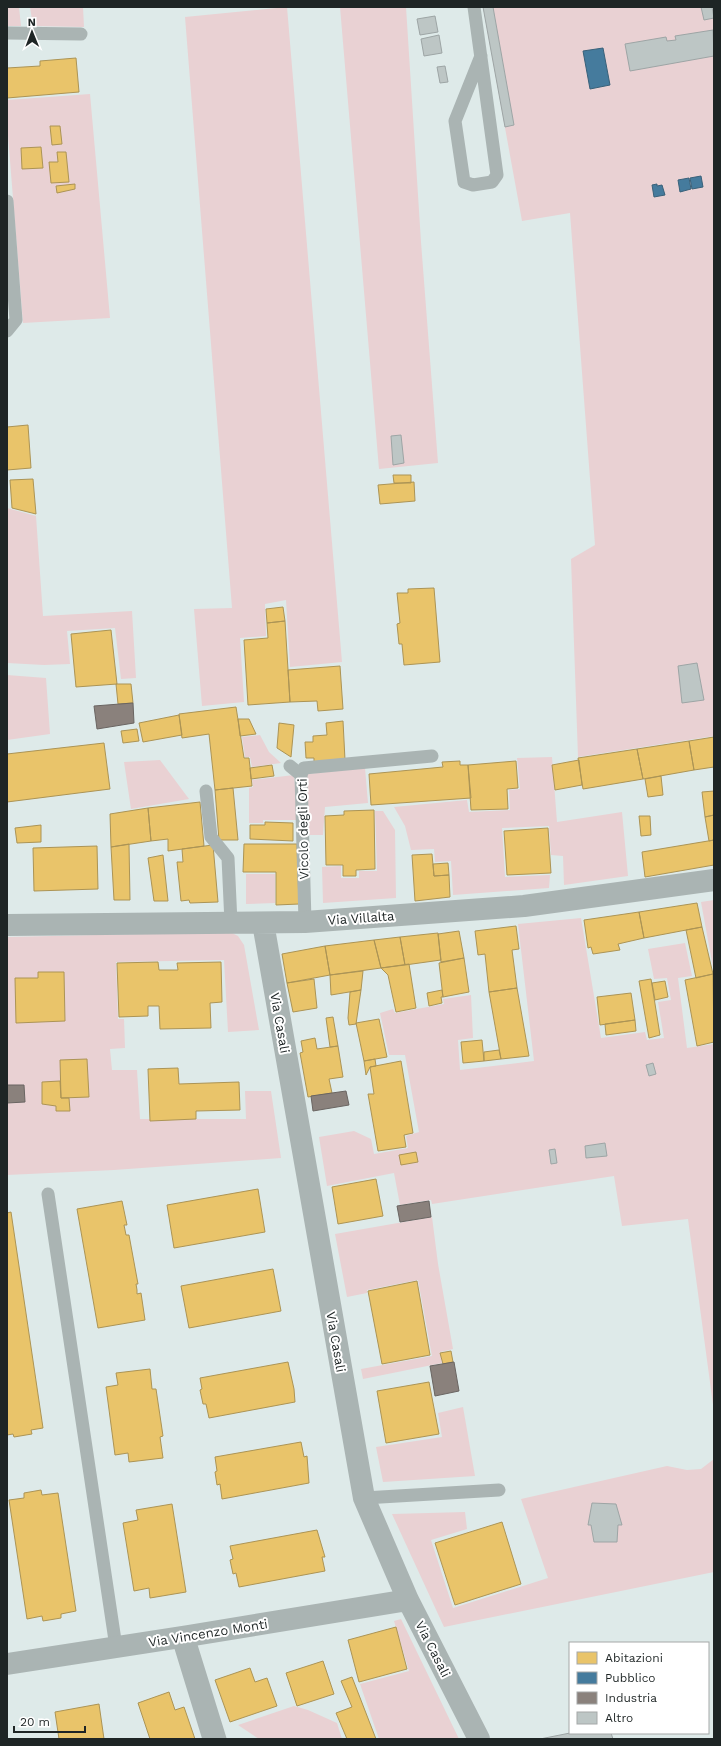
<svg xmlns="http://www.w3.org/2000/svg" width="721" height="1746" font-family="'Work Sans',sans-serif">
  <rect width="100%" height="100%" fill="#deeae9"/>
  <!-- green -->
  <path fill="#e9d1d3" d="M7,7H19L21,26H7Z
    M30,7H83L84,27L33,26Z
    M287,7L342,662L290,667L286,600L265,604L266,636L240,638L244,702L202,706L194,609L232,608L185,17Z
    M340,7H406L421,242L438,463L379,469Z
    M483,7H714V736L578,757L571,559L595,545L570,213L522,221Z
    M90,94L110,318L23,323L7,123V100Z
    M7,508L36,516L43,616L132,611L136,678L121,679L115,628L67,631L70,664L44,665L7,663Z
    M7,675L46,678L50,734L7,740Z
    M260,735L269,752L281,763L252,767L250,757H245L242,737Z
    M552,757L557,822L622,812L628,876L564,885L563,856L551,855L549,826L502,828L505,877L550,875L549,888L453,895L451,861L435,862L434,849L411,850L405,826L394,807L467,800L469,812L510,810L509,790L520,789L517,758Z
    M160,760L189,799L131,809L124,762Z
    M365,768L368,803L325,807L323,835H308L307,774Z
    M294,775L298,820H263V823H249V788L253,787L252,780Z
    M375,811H383L395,830L396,898L323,903L322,867L341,866V878H359V871H377Z
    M246,874H275V903L246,904Z
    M714,900V973L701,902Z
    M581,918L601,1038L645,1032L647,1040L664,1038L658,1002L671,1000L667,978L654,979L648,949L685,943L692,976L678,978L687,1048L714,1044V1412L688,1219L622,1226L614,1176L432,1204L431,1200L400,1205L394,1173L327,1186L319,1137L354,1131L371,1139L374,1154L408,1148L406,1136L419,1132L405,1055H389L380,1013L393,1009L395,1013L444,1004L443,999L471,995L473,1038L458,1040L460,1070L534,1061L518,924Z
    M230,932L238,936L244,945L259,1030L228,1032L224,960L116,962L118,1019H124L125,1048L110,1049L112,1070H137L140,1119H246L245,1091H271L281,1158L114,1170L7,1175V937Z
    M432,1217L438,1264L453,1349L440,1352L442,1363L363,1379L361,1369L432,1356L418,1280L367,1290V1293L347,1297L335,1234Z
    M463,1407L475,1476L383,1482L376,1447L442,1437L438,1413Z
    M714,1459V1572L444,1627L392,1514L465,1512L467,1529L431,1540L453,1608L548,1578L521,1499L667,1466L687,1470L701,1469Z
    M401,1619L459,1739H379L360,1684L409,1671L394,1621Z
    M294,1706L308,1710L337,1723L342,1739H259L238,1725Z"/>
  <!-- homes -->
  <path fill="#e9c46a" stroke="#ac9455" d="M76,58L79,92L7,98V68L40,66V61Z
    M50,126H60L62,144L52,145Z
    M41,147L43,168L22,169L21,148Z
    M57,152H66L69,182L51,183L49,162H58Z
    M75,184V189L57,193L56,186Z
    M28,425L31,468L7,470V427Z
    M393,475H411V483H394Z
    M33,479L36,514L12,508L10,480Z
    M414,482L415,501L380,504L378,485Z
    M434,588L440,662L404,665L402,644H399L397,624L400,623L397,593H408V589Z
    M283,607L285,621L267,623L266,609Z
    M285,621L290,702L248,705L244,640L268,638L267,623Z
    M111,630L117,684L76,687L71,634Z
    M340,666L343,709L318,711L317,701L290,702L288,670Z
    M116,684H131L133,703L118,704Z
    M236,707L244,758H249L252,786L215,790L209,734L182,738L179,714Z
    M179,715L182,735L143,742L139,723Z
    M238,719H249L256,734L240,736Z
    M343,721L345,760L314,762V758H306L305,742H313V736L327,735L326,723Z
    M279,723L294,725L291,757L277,748Z
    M137,729L139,741L123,743L121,731Z
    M714,737V767L694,770L689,741Z
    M689,741L694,770L643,779L637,749Z
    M104,743L110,789L7,802V754Z
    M637,749L643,779L583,789L578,758Z
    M579,760L582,785L555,790L552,765Z
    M460,761V765H468L471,798L371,805L369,774L443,767L442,762Z
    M516,761L518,788L507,789L508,809L471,810L468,765Z
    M272,765L274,776L251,779L250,768Z
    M661,776L663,795L648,797L645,779Z
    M233,788L238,840H219L215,790Z
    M714,791V815L705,817L702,792Z
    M200,802L204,846L168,851V839L151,841L148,808Z
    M148,808L151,841L111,847L110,814Z
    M374,810L375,869L356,870V876H343V865H326L325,816L344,815V811Z
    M714,815V840L709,841L705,817Z
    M639,816H650L651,835L641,836Z
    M265,822L293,823V841L250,839V825H265Z
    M41,825V842L17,843L15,828Z
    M548,828L551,873L507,875L504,831Z
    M714,840V865L645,877L642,852Z
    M129,844L130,900H114L111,847Z
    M244,844H297L299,904L276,905V872H243Z
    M213,845L218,902L190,903L189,900L181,901L177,862H183L182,849Z
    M97,846L98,889L34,891L33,848Z
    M432,854L434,876L449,875L450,897L415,901L412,855Z
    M163,855L168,901H154L148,858Z
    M448,863L449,875L434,876L433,864Z
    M697,903L702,927L644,938L639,912Z
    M639,912L644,938L618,944L620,950L593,954L591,947L588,948L584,920Z
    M516,926L519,949L512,950L517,988L489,992L485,954L478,955L475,931Z
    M702,927L713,974L696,978L686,930Z
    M459,931L464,958L441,962L438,934Z
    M438,933L441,960L405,965L400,937Z
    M400,937L405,965L381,968L374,940Z
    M374,940L381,968L330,975L325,946Z
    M325,946L330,975L287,983L282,954Z
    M464,958L469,992L443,997L439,963Z
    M158,962L159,970H178L177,963L221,962L222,1002L210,1003L211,1028L160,1029L159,1006H148V1016L119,1017L117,963Z
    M409,964L416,1008L396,1012L388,975L381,968Z
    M363,971L361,990L331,995L330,975Z
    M38,972H64L65,1021L16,1023L15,978H38Z
    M713,974L714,1042L697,1046L685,980Z
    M314,979L317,1008L293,1012L287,983Z
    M651,979L660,1035L649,1038L639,981Z
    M665,981L668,997L655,1000L652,983Z
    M517,988L529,1056L501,1059L489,992Z
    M361,990L356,1024L349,1025L348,1018L350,992Z
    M442,990L443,997H441L442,1003L429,1006L427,993Z
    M631,993L635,1020L600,1025L597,997Z
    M333,1017L338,1046L330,1047L326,1018Z
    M379,1019L387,1057L364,1061L356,1023Z
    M635,1020L636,1031L606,1035L605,1024Z
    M315,1038L317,1049L338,1046L343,1077L329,1079L332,1093L308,1097L300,1053L303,1052L301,1041Z
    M482,1040L484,1061L463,1063L461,1042Z
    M499,1050L501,1059L484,1061V1052Z
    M87,1059L89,1097L61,1098L60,1060Z
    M375,1059L376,1066L370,1067L366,1075L364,1061Z
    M401,1061L413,1133L404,1135L406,1147L378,1151L368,1094H374L370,1067Z
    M178,1068L179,1084L239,1082L240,1110L196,1111V1119L150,1121L148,1069Z
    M60,1081L61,1098H69L70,1111H56V1106L42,1104V1082Z
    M416,1152L418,1162L401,1165L399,1155Z
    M376,1179L383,1216L338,1224L332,1187Z
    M258,1189L265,1232L174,1248L167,1205Z
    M122,1201L127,1225H124L126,1235H129L138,1284H136L137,1290V1294L141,1293L145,1320L98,1328L77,1209Z
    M11,1212L43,1428L31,1430L32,1434L14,1437L13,1434L7,1435V1213Z
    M273,1269L281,1311L189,1328L181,1286Z
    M417,1281L430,1355L382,1364L368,1291Z
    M451,1351L453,1362L443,1364L440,1353Z
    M288,1362L294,1389L295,1402L209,1418L206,1404H203L200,1390L202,1389L200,1378Z
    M150,1369L152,1389H156L163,1436L160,1437L163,1458L129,1462L128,1453L115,1455L106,1387L118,1385L116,1373Z
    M429,1382L439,1434L386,1443L377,1391Z
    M301,1442L304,1457L307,1456L309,1483L222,1499L220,1484L217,1485L215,1472L217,1471L215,1457Z
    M41,1490L42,1495L58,1493L76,1611L61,1614V1618L43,1621L42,1616L27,1619L9,1500L24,1498V1493Z
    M172,1504L186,1592L150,1598L149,1588L134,1591L123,1523L138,1520L136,1510Z
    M502,1522L521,1584L455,1605L435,1543Z
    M317,1530L325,1557H322L325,1571L239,1587L236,1573L233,1574L230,1560L233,1559L230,1546Z
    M396,1627L407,1669L359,1682L348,1640Z
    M323,1661L334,1694L297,1706L286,1673Z
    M250,1668L255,1682L267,1678L277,1706L230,1722L215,1680Z
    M352,1677L376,1739H347L336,1713L352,1707L341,1681Z
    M169,1692L175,1710L184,1707L195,1739H150L138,1703Z
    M99,1704L104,1739H59L55,1712Z"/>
  <!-- public -->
  <path fill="#457b9d" stroke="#396179" d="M603,48L610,85L590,89L583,51Z
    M701,176L703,187L692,189L690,178Z
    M689,178L691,189L680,192L678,180Z
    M657,184V186L662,185L665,195L654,197L652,185Z"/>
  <!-- industry -->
  <path fill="#8a817c" stroke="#6a6562" d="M133,703L134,723L97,729L94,706Z
    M7,1085H24L25,1102L7,1103Z
    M346,1091L349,1105L313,1111L311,1096Z
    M429,1201L431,1217L400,1222L397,1206Z
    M454,1362L459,1391L435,1396L430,1366Z"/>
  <!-- building -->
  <path fill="#bdc6c5" stroke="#9da5a5" d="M483,7H493L514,125L505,127Z
    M701,7H712L714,18L704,20Z
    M435,16L438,32L420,35L417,19Z
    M713,30L714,56L630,71L625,44L666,37L667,41L676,40L675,36Z
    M439,35L442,53L424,56L421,39Z
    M445,66L448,82L440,83L437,67Z
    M401,435L404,463L393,465L391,436Z
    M697,663L704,700L682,703L678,666Z
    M653,1063L656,1074L649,1076L646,1065Z
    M605,1143L607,1156L586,1158L585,1146Z
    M555,1149L557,1163L551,1164L549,1150Z
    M592,1503L616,1504L622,1525H618L617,1542H594L591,1525H588Z
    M570,1733H611L613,1739H540Z"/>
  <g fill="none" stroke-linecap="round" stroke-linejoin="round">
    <!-- service -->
    <path stroke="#aab4b3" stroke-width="13" d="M474,7L497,175L492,182L473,185L464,182L455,121L481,56
      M7,33L81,34
      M7,201L16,320L7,331
      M290,766L301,775
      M206,791L211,837L228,858L231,923
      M305,922L301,775L304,768L432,756
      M48,1194L116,1647
      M364,1498L499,1490
      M188,1636L220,1739
      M178,1638L209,1739"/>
    <!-- minor -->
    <path stroke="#aab4b3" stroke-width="22" d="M263,923L364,1498L408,1600L479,1739
      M7,925L305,922L524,906L714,880
      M7,1664L188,1636L408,1600"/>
  </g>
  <g text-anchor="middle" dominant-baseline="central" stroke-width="4" stroke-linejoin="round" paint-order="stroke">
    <!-- street labels -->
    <g font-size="13" fill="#1e2525" stroke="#fff">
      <text transform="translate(303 829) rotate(-91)">Vicolo degli Orti</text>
      <text transform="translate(361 918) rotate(-4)">Via Villalta</text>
      <text transform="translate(280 1023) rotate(80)">Via Casali</text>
      <text transform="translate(336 1342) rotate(80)">Via Casali</text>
      <text transform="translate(208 1633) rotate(-9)">Via Vincenzo Monti</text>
      <text transform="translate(433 1649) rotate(63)">Via Casali</text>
    </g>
  </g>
  <!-- border -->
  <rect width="721" height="1746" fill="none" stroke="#1e2525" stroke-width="16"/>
  <!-- legend -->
  <rect x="569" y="1642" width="140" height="92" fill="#ffffff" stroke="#a5a8a8"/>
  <rect x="577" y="1652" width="20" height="12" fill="#e9c46a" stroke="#a5a8a8"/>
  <text x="605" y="1662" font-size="12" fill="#1e2525">Abitazioni</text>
  <rect x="577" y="1672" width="20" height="12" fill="#457b9d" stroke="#a5a8a8"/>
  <text x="605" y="1682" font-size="12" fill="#1e2525">Pubblico</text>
  <rect x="577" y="1692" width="20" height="12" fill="#8a817c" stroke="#a5a8a8"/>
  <text x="605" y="1702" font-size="12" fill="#1e2525">Industria</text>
  <rect x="577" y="1712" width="20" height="12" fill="#bdc6c5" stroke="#a5a8a8"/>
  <text x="605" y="1722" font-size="12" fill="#1e2525">Altro</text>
  <!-- north arrow -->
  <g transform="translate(32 32) rotate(359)" stroke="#ffffff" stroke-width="3" paint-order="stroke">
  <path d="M0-3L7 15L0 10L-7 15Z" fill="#1e2525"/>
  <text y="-6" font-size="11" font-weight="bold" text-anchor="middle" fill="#1e2525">N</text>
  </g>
  <!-- scale -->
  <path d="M14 1726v6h71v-6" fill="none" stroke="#1e2525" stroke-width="2"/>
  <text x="20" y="1726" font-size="12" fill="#1e2525" stroke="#ffffff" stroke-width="3" paint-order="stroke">20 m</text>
</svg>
